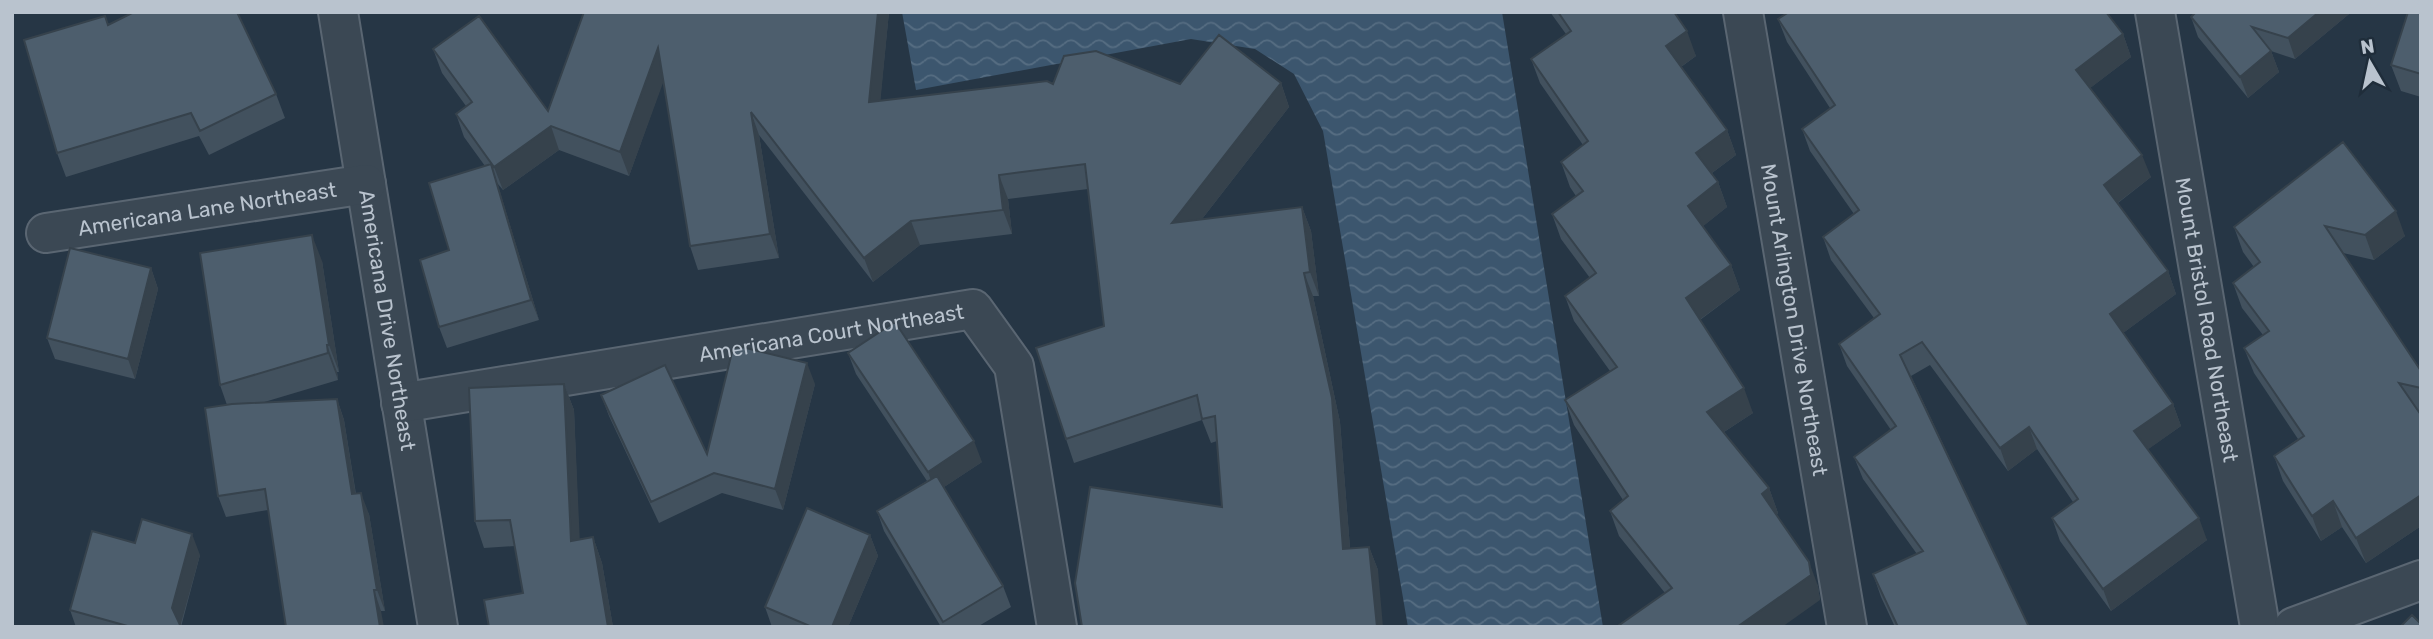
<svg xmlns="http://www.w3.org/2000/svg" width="2433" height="639" font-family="Rubik,sans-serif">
  <defs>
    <pattern id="water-waves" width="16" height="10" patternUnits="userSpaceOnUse" patternTransform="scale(1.75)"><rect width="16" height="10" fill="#3c566e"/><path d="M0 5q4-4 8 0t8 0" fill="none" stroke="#566d82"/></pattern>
  </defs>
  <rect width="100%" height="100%" fill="#263645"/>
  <!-- water -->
  <path fill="url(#water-waves)" d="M902,12H1502L1603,627H1408L1323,131L1294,74L1255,49L1191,39L916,90Z"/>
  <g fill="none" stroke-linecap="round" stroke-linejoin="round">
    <!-- minor casing -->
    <g stroke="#5a6672" stroke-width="42">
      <g id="minor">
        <path id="s1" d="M338,12L438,627"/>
        <path id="s2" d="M1743,12L1847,627"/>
        <path id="s3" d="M2155,12L2260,627"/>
        <path id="s4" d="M46,233L366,184"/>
        <path id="s5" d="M401,403L973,309L1014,366L1057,627"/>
        <path d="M2294,627L2421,580"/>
      </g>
    </g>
    <!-- minor -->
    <use href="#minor" stroke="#3b4854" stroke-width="38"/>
  </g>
  <!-- wall -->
  <path fill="#42515e" d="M655,12H889L880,101L1053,84L1281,83L1289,107L1202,219L1302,207L1311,231L1319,296H1313L1340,422L1350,548L1369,547L1378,570L1222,507L1217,441L1211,443L1202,420L1074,463L1066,439L1104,326L1088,189L1008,199L1012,234L920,245L873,282L759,135L779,258L698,270L690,246L663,81L629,176L559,150L503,190L497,183L539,320L447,348L439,327L449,250L485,166L464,137L456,114L466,106L442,73L433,49L548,111Z
    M1550,12H1674L1696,56L1681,67L1727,130L1736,155L1712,173L1718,182L1727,207L1703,226L1731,265L1740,290L1700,320L1753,413L1724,432L1769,488L1778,513L1776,515L1818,586L1820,600L1665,593L1619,536L1610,511L1623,500L1574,425L1565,400L1610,371L1574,321L1565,296L1590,278L1561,239L1552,214L1576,196L1570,187L1561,162L1583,145L1540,83L1531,59L1566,34Z
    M2196,12H2348L2349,14L2295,59L2271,51L2279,72L2248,98L2198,37L2191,17Z
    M2421,12V97L2401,91L2391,65Z
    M1778,19L2123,34L2131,57L2090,88L2151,177L2118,203L2168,271L2176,294L2123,333L2173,404L2181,426L2148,449L2207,540L2111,611L2060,541L2052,518L2073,502L2037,449L2008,471L1930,365L1911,376L2029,627H1895L1881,597L1873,574L1917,554L1863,479L1854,457L1891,430L1847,366L1839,344L1874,318L1831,260L1823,237L1854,214L1810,151L1802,129L1830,108L1787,42Z
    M108,25L276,94L285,118L209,155L199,136L66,177L57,153Z
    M2343,142L2405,236L2374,260L2343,253L2421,371V411L2417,410L2421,415V526L2366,563L2342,527L2321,541L2283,481L2274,456L2298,439L2254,373L2244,348L2263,335L2242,308L2233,283L2254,267L2243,252L2234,227Z
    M322,261L339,372H337L338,380L261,403L337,399L344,420L356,494L369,514L385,611H381L268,510L226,517L218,496L227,405L220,385Z
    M151,268L158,289L135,379L55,359L47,338Z
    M848,353L982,462L944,487L1003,586L1011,607L977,627H941L884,531L877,511L927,481L856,374Z
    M564,384L574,410L579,539L593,537L602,563L613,627H489L523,593L515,546L484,548L475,521Z
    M815,384L783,510L722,493L659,523L609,416L601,395L707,454Z
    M870,535L878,556L848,627H772L765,607Z
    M135,543L200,555L181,627H76L70,610Z"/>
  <!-- shaded-wall -->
  <path fill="#36424c" d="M878,12H889L878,126L869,102Z
    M2319,12H2348L2349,14L2295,59L2288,38Z
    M1687,31L1696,56L1675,71L1666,46Z
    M2123,34L2131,57L2085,92L2076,70Z
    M658,48L667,72L629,176L620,152Z
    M2271,51L2279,72L2248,98L2240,77Z
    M1281,83L1289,107L1181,246L1172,223Z
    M751,112L759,135L779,258L770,234Z
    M551,126L559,150L503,190L494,167Z
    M1727,130L1736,155L1705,178L1696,153Z
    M2142,155L2151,177L2112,207L2104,185Z
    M491,164L498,185L539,320L531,300Z
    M999,175L1008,199L1012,234L1003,210Z
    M1718,182L1727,207L1697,231L1688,206Z
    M1302,207L1311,231L1319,296L1310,272Z
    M2396,211L2405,236L2374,260L2365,235Z
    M911,221L920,245L873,282L864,258Z
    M312,235L322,261L339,372L329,345Z
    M1731,265L1740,290L1695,323L1686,298Z
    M151,268L158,289L135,379L128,359Z
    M2168,271L2176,294L2119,336L2110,314Z
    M1304,273L1313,296L1340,422L1352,573L1343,549Z
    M327,345L337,372L338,380L328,353Z
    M807,363L815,384L783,510L775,489Z
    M564,384L574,410L581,567L571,541Z
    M1744,388L1753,413L1716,437L1707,412Z
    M337,399L344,420L359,515L352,494Z
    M2173,404L2181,426L2143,453L2134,431Z
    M2029,427L2037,449L2008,471L2000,448Z
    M974,441L982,462L935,493L928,472Z
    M1769,488L1778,513L1771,519L1762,494Z
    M361,493L369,514L385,611L377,590Z
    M2421,495V526L2366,563L2356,538Z
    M2333,501L2342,527L2321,541L2312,516Z
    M2199,518L2207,540L2111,611L2103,589Z
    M192,534L200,555L180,627L172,608Z
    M870,535L878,556L848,627H832Z
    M593,537L602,563L613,627H608Z
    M1369,547L1378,570L1383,627H1377Z
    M1809,562L1818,586L1820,600L1782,627H1737Z
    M374,590L381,611L384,627H380Z"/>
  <!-- building -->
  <path fill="#4d5e6d" stroke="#36424c" stroke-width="2" d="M134,12H237L276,94L200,131L191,113L57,153L24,40L105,16L108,25Z
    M584,12H878L869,102L1047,81L1053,84L1064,56L1096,51L1180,84L1219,35L1281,83L1172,223L1302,207L1310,272L1304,273L1332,398L1343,549L1369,547L1377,627H1082L1075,583L1090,487L1222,507L1215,416L1202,419L1197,395L1066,439L1036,348L1104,326L1085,164L999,175L1003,210L911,221L864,258L751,112L770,234L690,246L658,48L620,152L551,126L494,167L456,114L472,102L433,49L479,16L548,111Z
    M1558,12H1674L1687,31L1666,46L1727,130L1696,153L1718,182L1688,206L1731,265L1686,298L1744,388L1707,412L1769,488L1762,494L1809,562L1811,575L1737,627H1619L1618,626L1672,588L1610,511L1628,496L1565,400L1617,367L1565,296L1596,273L1552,214L1583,191L1561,162L1588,141L1531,59L1571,31Z
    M1789,12H2106L2123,34L2076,70L2142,155L2104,185L2168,271L2110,314L2173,404L2134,431L2199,518L2103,589L2052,518L2078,499L2029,427L2000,448L1922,342L1900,355L2029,627H1898L1873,574L1923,551L1854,457L1896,426L1839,344L1880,314L1823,237L1859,210L1802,129L1835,105L1778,19Z
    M2196,12H2319L2288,38L2252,27L2271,51L2240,77L2191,17Z
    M2408,12H2421V74L2391,65Z
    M2343,142L2396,211L2365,235L2325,226L2421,371V388L2399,383L2421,415V495L2356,538L2333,501L2312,516L2274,456L2304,436L2244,348L2269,331L2233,283L2260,262L2234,227Z
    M491,164L531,300L439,327L420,260L449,250L429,183Z
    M312,235L329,345H327L328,353L220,385L200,253Z
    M70,248L151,268L128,359L47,338Z
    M895,322L974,441L928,472L848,353Z
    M742,347L807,363L775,489L714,473L651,502L601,395L665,365L707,454L733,348Z
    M564,384L571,541L593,537L608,627H489L484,600L523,593L510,520L475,521L469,388Z
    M337,399L352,494L361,493L377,590H374L380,627H286L265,489L218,496L205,408L232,404Z
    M937,476L1003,586L943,622L877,511Z
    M807,508L870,535L832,627H812L765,607Z
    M142,519L192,534L172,608L181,627H131L70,610L92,531L135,543Z
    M2412,615L2421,624V627H2400Z"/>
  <g text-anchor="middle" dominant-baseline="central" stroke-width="6" stroke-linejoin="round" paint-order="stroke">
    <!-- street labels -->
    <g font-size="21" fill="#b9c3ce" stroke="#1f2d3a">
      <text stroke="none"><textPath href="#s4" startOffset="163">Americana Lane Northeast</textPath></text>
      <text stroke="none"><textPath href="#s1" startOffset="312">Americana Drive Northeast</textPath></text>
      <text stroke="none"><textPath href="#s2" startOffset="312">Mount Arlington Drive Northeast</textPath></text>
      <text stroke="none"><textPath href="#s3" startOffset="312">Mount Bristol Road Northeast</textPath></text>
      <text stroke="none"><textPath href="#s5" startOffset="436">Americana Court Northeast</textPath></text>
    </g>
  </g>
  <!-- border -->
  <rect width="2433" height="639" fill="none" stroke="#b9c3ce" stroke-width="28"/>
  <!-- north arrow -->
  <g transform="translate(2370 63) rotate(351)" stroke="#1f2d3a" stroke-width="5" paint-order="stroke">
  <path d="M0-5L12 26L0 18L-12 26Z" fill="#b9c3ce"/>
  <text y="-10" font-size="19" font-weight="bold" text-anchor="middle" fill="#b9c3ce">N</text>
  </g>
</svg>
